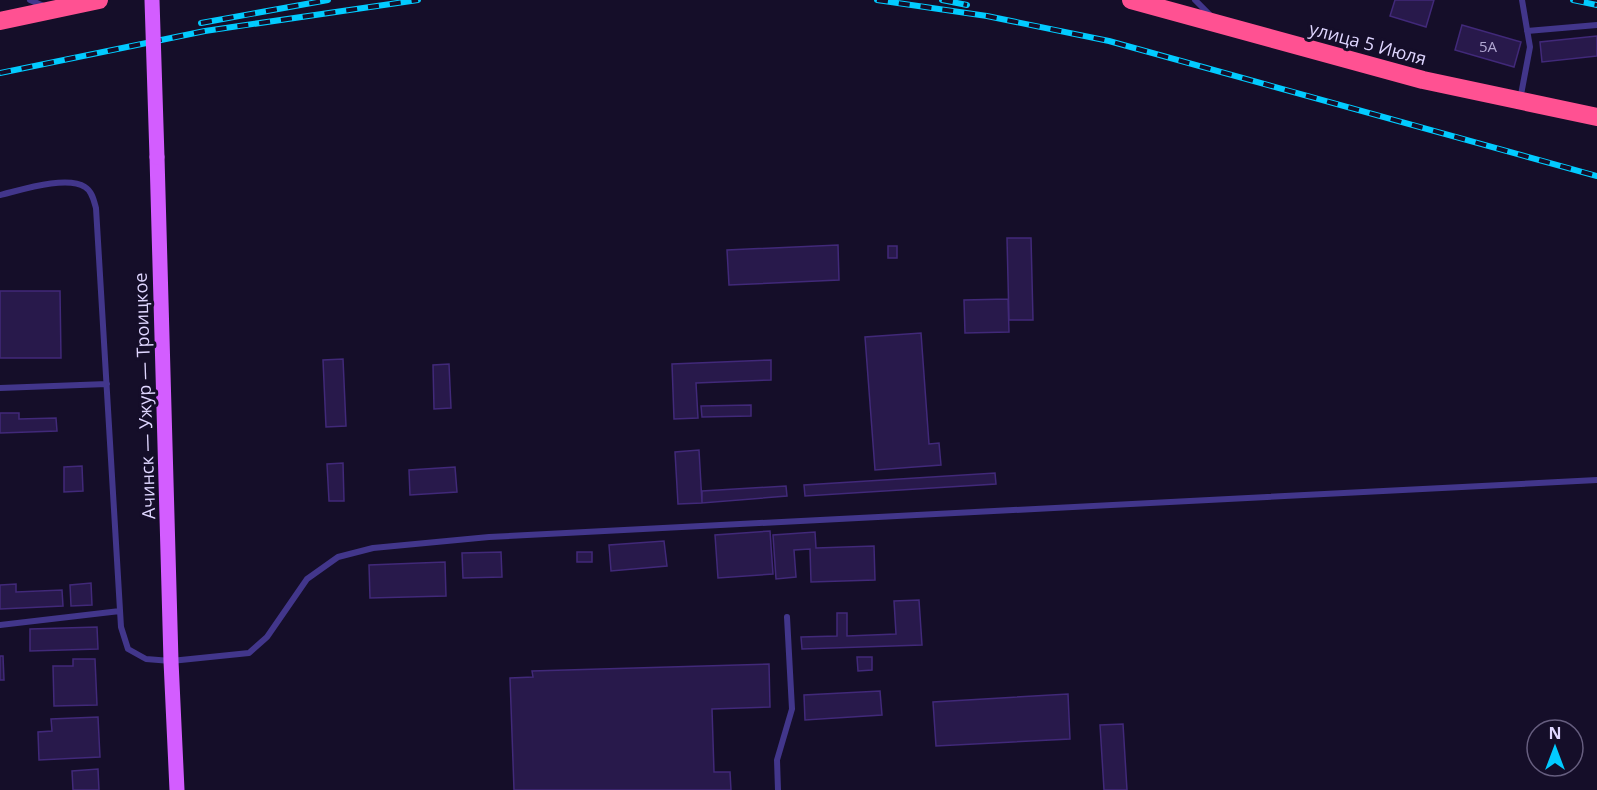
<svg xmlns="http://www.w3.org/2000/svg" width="1597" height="790" font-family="'Open Sans',sans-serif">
  <rect width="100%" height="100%" fill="#150e29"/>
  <!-- building -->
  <path fill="#28194b" stroke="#412979" stroke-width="1.5" d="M1395,0H1434L1426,27L1390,16Z
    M1462,25L1521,42L1514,67L1455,50Z
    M1597,36V56L1542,62L1540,42Z
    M1007,238H1031L1033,320H1009Z
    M838,245L839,280L729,285L727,250Z
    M888,246H897V258H888Z
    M0,291H60L61,358H0Z
    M1008,299L1009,332L965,333L964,300Z
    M921,333L929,444L939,443L941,465L875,470L865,337Z
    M343,359L346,426L326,427L323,360Z
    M771,360V380L696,383L698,418L674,419L672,364Z
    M449,364L451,408L434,409L433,365Z
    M751,405V416L702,417L701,406Z
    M0,413H19V419L56,418L57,431L0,433Z
    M699,450L702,503L678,504L675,452Z
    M343,463L344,501H329L327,464Z
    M82,466L83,491L64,492V467Z
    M455,467L457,492L410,495L409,470Z
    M995,473L996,484L805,496L804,485Z
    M786,486L787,496L702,503V491Z
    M770,531L773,574L718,578L715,535Z
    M815,532L816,548L874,546L875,580L811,582L810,549L794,550L796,577L776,579L773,535Z
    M664,541L667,566L611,571L609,545Z
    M501,552L502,577L463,578L462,553Z
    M577,552H592V562H577Z
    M445,562L446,596L370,598L369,565Z
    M91,583L92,605L71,606L70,585Z
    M16,584V592L62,590L63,606L0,609V585Z
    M919,600L922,645L802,649L801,637L837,636V613H847V636L896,634L894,601Z
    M97,627L98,649L30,651V629Z
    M0,656H3L4,680H0Z
    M857,657H872V670L858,671Z
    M73,659H95L97,705L54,706L53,666H73Z
    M769,664L770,707L712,709L714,772H730L731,790H514L510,678L533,677L532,671Z
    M880,691L882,715L805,720L804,695Z
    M1068,694L1070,739L936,746L933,702Z
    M98,717L100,757L39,760L38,732L52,731L51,719Z
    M1123,724L1127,790H1104L1100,725Z
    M98,769L99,790H73L72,771Z"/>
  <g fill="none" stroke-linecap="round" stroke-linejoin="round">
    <!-- lane -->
    <path stroke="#42368b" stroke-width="6" d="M30,0L46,7
      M1195,0L1212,17
      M1527,31L1597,25
      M1520,100L1530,47L1522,0
      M0,195C21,190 67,175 85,187C92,191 94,201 96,208L121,627L128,649L146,659L171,661L249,653L267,637L307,579L338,557L373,548L489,537L1597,480
      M0,388L107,384
      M0,625L120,611
      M778,790L777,760L792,709L787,617"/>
    <!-- primary -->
    <path stroke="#d35dff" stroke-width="15" d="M157,157L171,661L177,790"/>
    <!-- highway -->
    <path stroke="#ff5192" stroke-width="18" d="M1131,0L1423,80L1597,117
      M0,21L99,0"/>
    <!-- rail casing -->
    <g stroke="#02cbff" stroke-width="6">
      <path id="rail" d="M877,0L987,16L1109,41L1597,176
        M942,0L967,5
        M1573,0L1597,5
        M201,23L328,0
        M0,73L205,31L418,0"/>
    </g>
    <!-- rail -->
    <use href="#rail" stroke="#150e29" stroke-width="4" stroke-dasharray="11" stroke-linecap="butt"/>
    <!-- primary-bridge -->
    <path stroke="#d35dff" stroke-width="15" d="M152,0L157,157"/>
  </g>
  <g text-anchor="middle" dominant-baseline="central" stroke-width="6" stroke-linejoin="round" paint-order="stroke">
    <!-- number labels -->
    <g font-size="15" fill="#b1a7d2">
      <text x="1488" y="46">5А</text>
    </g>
    <!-- street labels -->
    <g font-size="18" fill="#dfd6ff" stroke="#150e29">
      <text transform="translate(1368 43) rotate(15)">улица 5 Июля</text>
      <text transform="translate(144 396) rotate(-92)">Ачинск — Ужур — Троицкое</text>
    </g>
  </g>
  <!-- north arrow -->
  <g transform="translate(1555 748)"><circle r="28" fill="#150e29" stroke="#665e7f" stroke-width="1.5"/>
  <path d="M0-4.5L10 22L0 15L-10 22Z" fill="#02cbff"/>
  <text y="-9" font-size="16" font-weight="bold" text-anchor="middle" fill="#dfd6ff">N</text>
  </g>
</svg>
